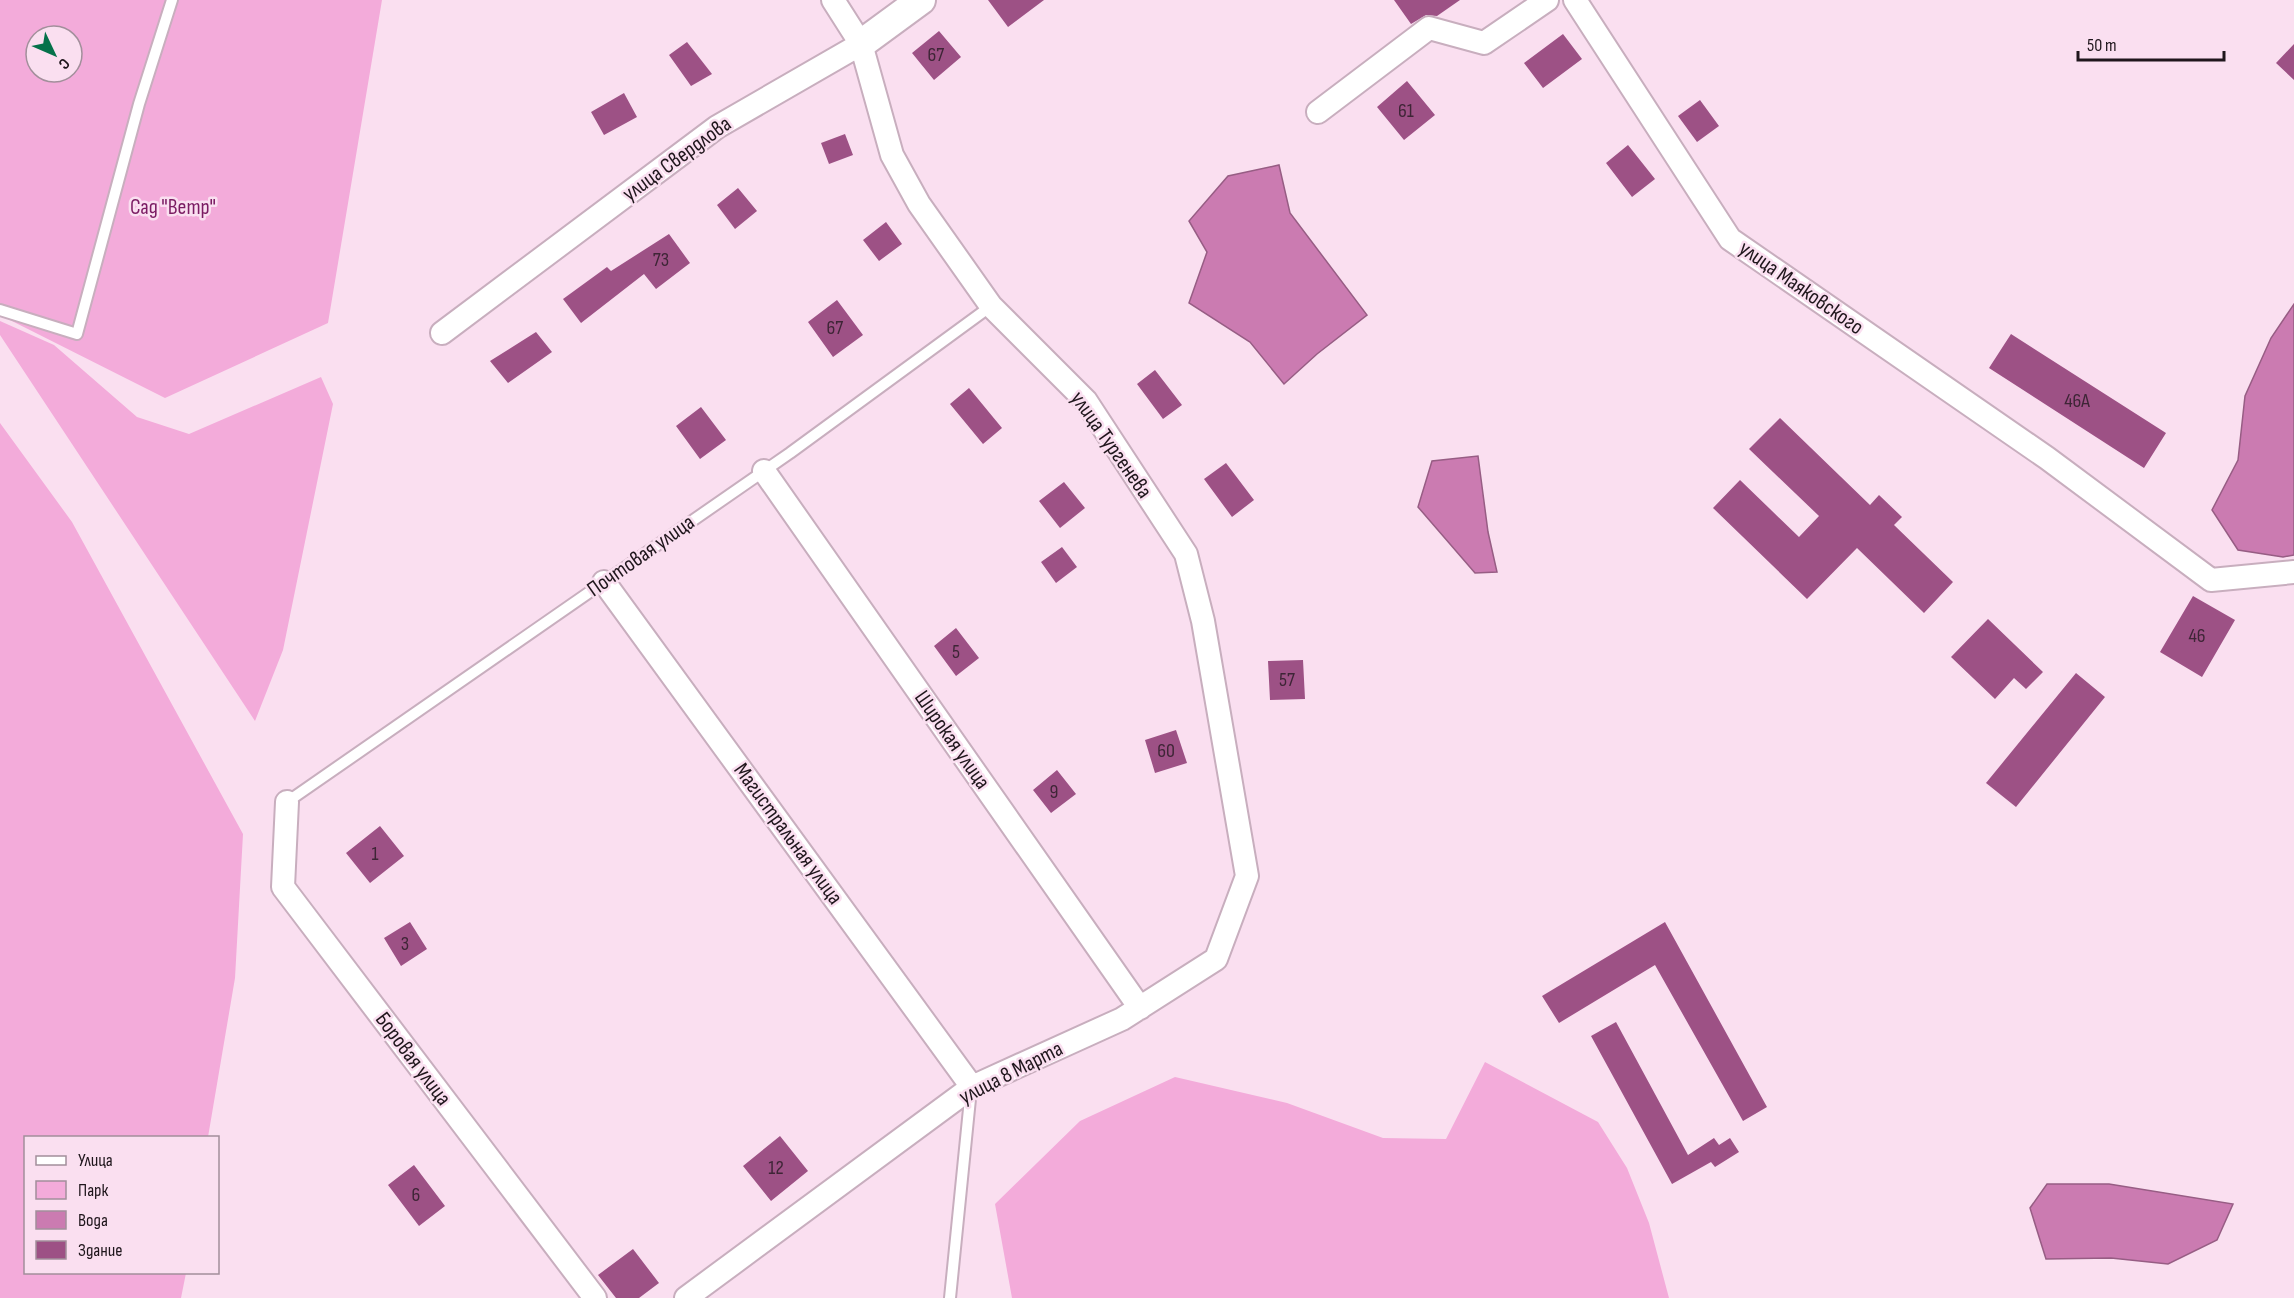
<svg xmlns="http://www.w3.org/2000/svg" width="2294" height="1298" font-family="'Sofia Sans Condensed',sans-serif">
  <rect width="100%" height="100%" fill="#fadff0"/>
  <!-- green -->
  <path fill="#f3abda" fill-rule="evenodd" d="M0,0H382L328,323L165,398L0,315ZM36,36H72V72H36Z
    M0,321L54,345L137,417L189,434L321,377L333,404L283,650L255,721L0,335Z
    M0,423L72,522L243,834L235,978L208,1137L26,1138V1272L186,1273L181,1298H0Z
    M1485,1062L1598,1122L1627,1168L1649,1223L1669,1298H1012L995,1204L1080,1121L1175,1077L1287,1103L1383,1138L1446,1139Z"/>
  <!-- water -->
  <path fill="#cb7bb1" stroke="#975d84" stroke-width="1.5" d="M1279,165L1290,213L1367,315L1317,354L1284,384L1250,342L1189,303L1207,252L1189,221L1228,176Z
    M2294,304V555L2283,557L2238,550L2212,510L2238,460L2245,396L2271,338Z
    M1478,456L1488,532L1497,572L1475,573L1418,507L1432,461Z
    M2047,1184H2109L2233,1204L2217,1240L2168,1264L2111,1258L2046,1259L2030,1208Z"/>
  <!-- building -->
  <path fill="#9d5185" d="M988,0H1044L1008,27Z
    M1394,0H1460L1437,16L1426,15L1411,24Z
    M939,31L961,57L934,80L912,53Z
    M1563,34L1582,59L1543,88L1524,63Z
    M687,42L712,74L691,86L669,55Z
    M2294,44V80L2276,63Z
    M1407,81L1435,115L1404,140L1377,107Z
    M624,93L637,117L604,135L591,112Z
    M1700,100L1719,126L1697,142L1678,116Z
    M845,134L853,155L829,164L821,143Z
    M1628,145L1655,179L1632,197L1606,163Z
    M738,188L757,211L735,229L717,205Z
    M886,222L902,244L879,261L863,240Z
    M669,234L690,263L656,289L644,274L581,323L563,299L607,267L611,271Z
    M837,300L863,335L833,357L808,322Z
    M536,332L552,352L508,383L490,361Z
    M2011,334L2166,433L2144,468L1989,368Z
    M1155,370L1182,405L1163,419L1137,384Z
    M969,388L1002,428L983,444L950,404Z
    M701,407L726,440L700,459L676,426Z
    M1780,418L1870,505L1879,495L1902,517L1894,525L1953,582L1924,613L1857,548L1807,599L1713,508L1740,480L1799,537L1819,516L1749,449Z
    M1226,463L1254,500L1232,517L1204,479Z
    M1064,482L1085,508L1060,528L1039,501Z
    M1062,547L1077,567L1056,583L1041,562Z
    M2193,596L2235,620L2202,677L2160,652Z
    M1988,619L2043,672L2026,689L2014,678L1995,699L1951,657Z
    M956,628L979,658L956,676L934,646Z
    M1303,660L1305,699L1270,700L1268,661Z
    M2076,673L2105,697L2016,807L1986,783Z
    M1176,730L1187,763L1155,773L1145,740Z
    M1057,770L1076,794L1051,813L1033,790Z
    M380,826L404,856L370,883L346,853Z
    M410,922L427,949L401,966L384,938Z
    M1665,922L1767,1107L1743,1121L1655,965L1559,1023L1542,996Z
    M1616,1022L1688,1155L1714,1138L1719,1145L1730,1138L1739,1152L1715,1167L1711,1162L1672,1184L1591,1036Z
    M780,1136L808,1171L771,1201L743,1166Z
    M414,1165L445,1206L419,1226L388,1185Z
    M633,1249L659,1283L639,1298H616L598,1275Z"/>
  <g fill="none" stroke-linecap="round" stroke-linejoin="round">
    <!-- service casing -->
    <g stroke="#c8aebe" stroke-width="14">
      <path id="service" d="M0,310L77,334L139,104L172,0
        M287,802L790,453L991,306
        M950,1298L971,1089"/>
    </g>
    <!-- minor casing -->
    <g stroke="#c8aebe" stroke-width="26">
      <path id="minor" d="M1575,0L1730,239L2047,458L2211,580L2294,572
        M1318,112L1429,28L1484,43L1547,0
        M442,333L717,127L861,44
        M764,471L1140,1008
        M604,582L972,1087
        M287,802L283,887L595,1298
        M686,1298L972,1087L1122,1019L1216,959L1247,876L1203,621L1186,554L1086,401L991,306L919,204L892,155L861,44L833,0"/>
    </g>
    <!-- tertiary casing -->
    <g stroke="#c8aebe" stroke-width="32">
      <path id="tertiary" d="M861,44L921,0"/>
    </g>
    <!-- service -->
    <use href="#service" stroke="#fff" stroke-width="10"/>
    <!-- minor -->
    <use href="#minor" stroke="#fff" stroke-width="22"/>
    <!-- tertiary -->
    <use href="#tertiary" stroke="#fff" stroke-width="28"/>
  </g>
  <g text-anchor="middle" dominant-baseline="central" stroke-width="5" stroke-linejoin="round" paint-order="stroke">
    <!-- number labels -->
    <g font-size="20" fill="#3e2536">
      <text x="936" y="55">67</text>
      <text x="1406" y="111">61</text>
      <text x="661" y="260">73</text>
      <text x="835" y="328">67</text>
      <text x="2077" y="401">46А</text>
      <text x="2197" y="636">46</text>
      <text x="956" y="652">5</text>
      <text x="1287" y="680">57</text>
      <text x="1166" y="751">60</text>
      <text x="1054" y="792">9</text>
      <text x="375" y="854">1</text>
      <text x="405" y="944">3</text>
      <text x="776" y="1168">12</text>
      <text x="416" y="1195">6</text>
    </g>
    <!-- street labels -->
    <g font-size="22" fill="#1f161c" stroke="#fadff0">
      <text transform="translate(677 159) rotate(-36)">улица Свердлова</text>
      <text transform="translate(1801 288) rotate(35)">улица Маяковского</text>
      <text transform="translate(1111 445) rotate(55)">улица Тургенева</text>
      <text transform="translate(641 556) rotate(-35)">Почтовая улица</text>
      <text transform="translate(952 740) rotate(55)">Широкая улица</text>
      <text transform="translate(788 834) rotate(54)">Магистральная улица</text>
      <text transform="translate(413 1059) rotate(53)">Боровая улица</text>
      <text transform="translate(1011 1073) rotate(-27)">улица 8 Марта</text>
    </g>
    <!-- park labels -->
    <g font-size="22" fill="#7b1c63" stroke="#fadff0">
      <text x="173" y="207">Сад "Ветр"</text>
    </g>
  </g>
  <!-- legend -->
  <rect x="24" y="1136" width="195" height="138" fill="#fadff0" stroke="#a28f9b" stroke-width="1.5"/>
  <rect x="36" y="1156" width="30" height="9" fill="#ffffff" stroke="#a28f9b" stroke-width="1.5"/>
  <text x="78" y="1166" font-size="18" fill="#1f161c">Улица</text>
  <rect x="36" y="1181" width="30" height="18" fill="#f3abda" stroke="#a28f9b" stroke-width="1.5"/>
  <text x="78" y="1196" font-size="18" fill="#1f161c">Парк</text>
  <rect x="36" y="1211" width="30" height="18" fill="#cb7bb1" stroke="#a28f9b" stroke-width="1.5"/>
  <text x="78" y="1226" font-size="18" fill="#1f161c">Вода</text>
  <rect x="36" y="1241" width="30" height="18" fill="#9d5185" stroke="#a28f9b" stroke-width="1.5"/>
  <text x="78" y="1256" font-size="18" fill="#1f161c">Здание</text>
  <!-- north arrow -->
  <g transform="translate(54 54) rotate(134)"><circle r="28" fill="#fadff0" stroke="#a28f9b" stroke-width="1.5"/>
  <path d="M0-4.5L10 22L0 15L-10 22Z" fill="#05714a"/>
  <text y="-9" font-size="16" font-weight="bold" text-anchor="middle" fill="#1f161c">С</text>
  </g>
  <!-- scale -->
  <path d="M2078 51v9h146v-9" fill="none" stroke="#1f161c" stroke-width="3"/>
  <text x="2087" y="51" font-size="18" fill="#1f161c" stroke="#fadff0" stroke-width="4.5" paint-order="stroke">50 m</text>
</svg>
